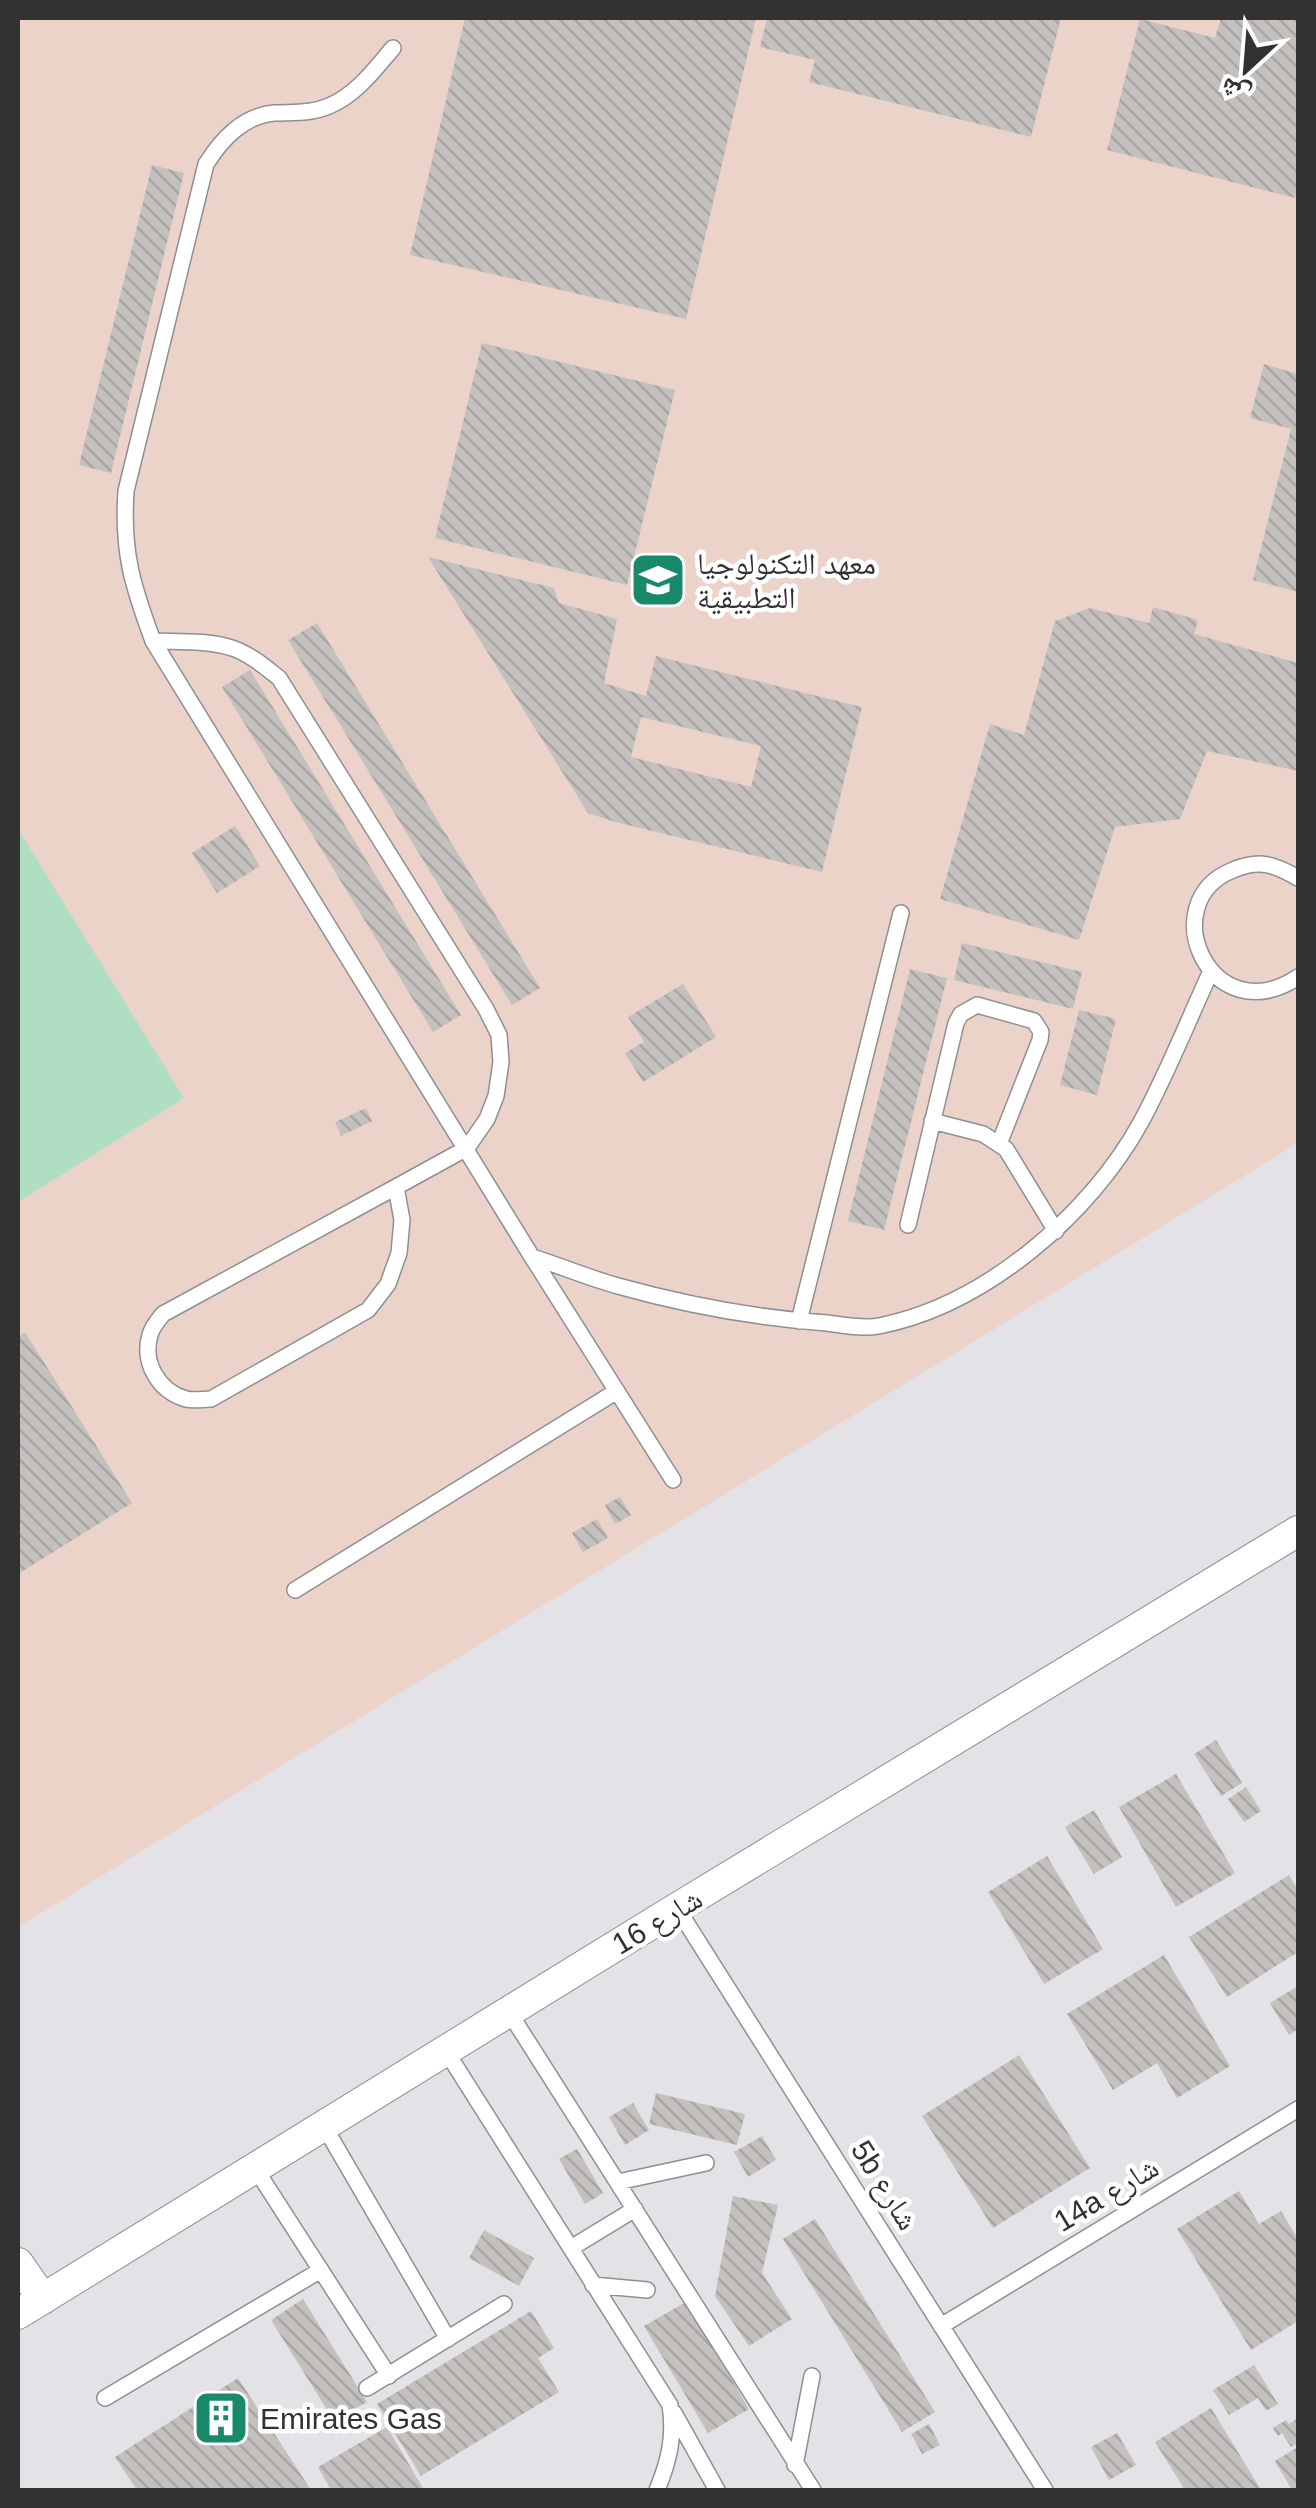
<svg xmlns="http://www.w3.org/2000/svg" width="1316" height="2508" font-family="Helvetica,'Noto Naskh Arabic',sans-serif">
  <defs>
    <pattern id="building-back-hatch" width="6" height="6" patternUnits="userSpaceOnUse" patternTransform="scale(2.5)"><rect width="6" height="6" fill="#c4c0be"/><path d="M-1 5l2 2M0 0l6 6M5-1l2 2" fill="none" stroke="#a9a5a4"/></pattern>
  </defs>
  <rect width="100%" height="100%" fill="#e3e2e6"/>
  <!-- education -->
  <path fill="#ecd3ca" d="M18,18H1298V1143L18,1927Z"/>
  <!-- grass -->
  <path fill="#afdec3" d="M18,829L184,1098L18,1202Z"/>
  <!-- building -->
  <path fill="url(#building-back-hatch)" fill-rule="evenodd" d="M465,18H756L686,319L410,255Z
    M767,18H1061L1031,137L809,82L815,60L760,47Z
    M1221,18H1298V182L1295,198L1107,150L1140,19L1215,38Z
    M152,165L184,173L111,473L79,465Z
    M482,343L675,390L627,585L435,538Z
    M1264,364L1298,374V592L1253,580L1291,429L1250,418Z
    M428,557L554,588L559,603L617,619L604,683L646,696L656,656L862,707L822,872L615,822L588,813ZM641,717L761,746L751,787L631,757Z
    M1153,607L1198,620L1194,634L1298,663V771L1207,751L1180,819L1115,827L1079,940L940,899L990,724L1024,735L1055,621L1090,608L1149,623Z
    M317,623L540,988L512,1005L288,640Z
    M250,670L461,1015L433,1032L222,687Z
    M235,826L260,866L217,893L192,853Z
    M962,943L1082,972L1073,1009L954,980Z
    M910,969L947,978L884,1230L848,1221Z
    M683,984L716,1037L643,1082L625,1053L644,1042L628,1017Z
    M1079,1010L1116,1019L1097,1095L1060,1085Z
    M366,1108L372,1121L341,1136L335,1122Z
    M25,1332L132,1503L18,1574V1337Z
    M620,1497L631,1515L615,1524L605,1505Z
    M597,1519L608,1538L583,1552L572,1533Z
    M1216,1740L1242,1783L1221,1796L1194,1754Z
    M1176,1774L1235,1873L1176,1907L1119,1807Z
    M1246,1787L1261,1811L1244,1822L1228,1799Z
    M1094,1810L1122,1857L1094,1874L1065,1827Z
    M1047,1856L1103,1949L1044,1984L988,1892Z
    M1289,1875L1298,1890V1952L1227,1997L1189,1937Z
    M1164,1955L1230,2066L1177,2098L1157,2063L1113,2090L1067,2014Z
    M1298,1986V2029L1289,2035L1270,2003Z
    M1019,2055L1090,2168L993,2228L922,2116Z
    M656,2093L745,2114L737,2145L649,2124Z
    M633,2103L649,2130L625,2145L609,2117Z
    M762,2136L776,2160L748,2177L734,2152Z
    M577,2149L603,2193L585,2204L559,2159Z
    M1239,2191L1259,2224L1281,2211L1298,2239V2321L1251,2350L1177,2229Z
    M733,2196L778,2205L762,2273L792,2319L749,2346L715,2296Z
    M815,2219L935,2412L902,2432L783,2239Z
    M484,2230L534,2258L519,2286L469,2258Z
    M303,2299L367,2402L334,2421L271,2320Z
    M686,2302L749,2409L708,2433L644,2326Z
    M531,2311L554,2348L538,2358L559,2392L421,2476L377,2404Z
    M1254,2365L1278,2404L1266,2411L1258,2398L1229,2415L1213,2390Z
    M238,2378L311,2490H137L115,2457Z
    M1211,2408L1261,2490H1185L1155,2442Z
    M1298,2418V2443L1291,2447L1282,2433L1278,2436L1273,2428L1286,2420L1289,2424Z
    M929,2424L940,2445L922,2454L911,2434Z
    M387,2427L424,2490H331L318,2467Z
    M1117,2433L1136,2465L1109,2480L1091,2447Z
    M1298,2447V2490H1292L1275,2461Z"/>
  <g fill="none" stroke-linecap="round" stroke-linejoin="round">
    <!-- lane casing -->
    <g stroke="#8f8f93" stroke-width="18">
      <path id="lane" d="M393,48C374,70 356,95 329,106C310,114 294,112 274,113C243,116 222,139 206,164L126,491C122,552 132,584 153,641L532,1257L673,1480
        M153,641C178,642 208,640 232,648C250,654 265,667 279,678L486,1009L499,1035L501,1062L496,1096L487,1119L467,1148L396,1187
        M1298,878C1274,864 1259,859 1233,870C1152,902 1211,1035 1298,977
        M932,1121L983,1134L1006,1149L1056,1231
        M396,1187L402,1220L399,1253L388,1284L368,1310L211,1399C203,1399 193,1401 186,1399C158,1391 142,1362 150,1335C152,1327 158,1320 163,1314Z
        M908,1225L956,1023L961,1014L977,1005L1034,1021L1041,1032L1040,1040L999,1144
        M532,1257C561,1266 589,1278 618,1286C686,1305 756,1318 827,1323C843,1325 863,1329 879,1326C985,1305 1090,1215 1141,1122C1167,1074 1188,1021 1211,971
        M799,1321L901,913
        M295,1590L617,1391
        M677,1908L1045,2490
        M509,2012L813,2490
        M446,2051L670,2405C675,2436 669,2461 657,2490
        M324,2126L448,2339
        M255,2168L389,2376
        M618,2182L706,2163
        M571,2248L635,2209
        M593,2285L647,2290
        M941,2326L1298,2109
        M367,2388L504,2304
        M105,2398L321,2270
        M674,2413L717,2490
        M795,2465L812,2376"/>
    </g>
    <!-- street casing -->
    <g stroke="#8f8f93" stroke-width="32">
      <path id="street" d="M18,2263L43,2299
        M18,2314L677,1908L1298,1531"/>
    </g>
    <!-- lane -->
    <use href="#lane" stroke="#fff" stroke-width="15"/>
    <!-- street -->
    <use href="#street" stroke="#fff" stroke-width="30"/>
  </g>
  <!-- icons -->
  <defs>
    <g id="university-square" transform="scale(2.875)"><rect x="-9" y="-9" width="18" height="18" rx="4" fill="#188a6a" stroke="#fff"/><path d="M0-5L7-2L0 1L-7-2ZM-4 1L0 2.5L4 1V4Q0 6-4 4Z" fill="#fff"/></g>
    <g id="building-square" transform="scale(2.875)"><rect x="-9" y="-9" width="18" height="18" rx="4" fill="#188a6a" stroke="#fff"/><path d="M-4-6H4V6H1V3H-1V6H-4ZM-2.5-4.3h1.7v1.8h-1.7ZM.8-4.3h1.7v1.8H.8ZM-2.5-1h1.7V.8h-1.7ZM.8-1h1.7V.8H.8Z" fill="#fff"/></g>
  </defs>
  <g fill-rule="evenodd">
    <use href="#university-square" x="658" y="580"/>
    <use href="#building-square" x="221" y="2418"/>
  </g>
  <g text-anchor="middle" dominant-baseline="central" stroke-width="9" stroke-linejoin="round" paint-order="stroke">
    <!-- poi labels -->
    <g font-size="30" fill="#323233" stroke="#fff" text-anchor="start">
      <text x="697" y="563">معهد التكنولوجيا<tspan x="697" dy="34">التطبيقية</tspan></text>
      <text x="260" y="2418">Emirates Gas</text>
    </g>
    <!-- street labels -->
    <g font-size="30" fill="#323233" stroke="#fff">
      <text transform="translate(657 1921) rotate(-31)">شارع 16</text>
      <text transform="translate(885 2185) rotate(58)">5b شارع</text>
      <text transform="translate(1106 2194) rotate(-31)">14a شارع</text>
    </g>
  </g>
  <!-- border -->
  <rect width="1316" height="2508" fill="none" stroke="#323233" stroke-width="40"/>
  <!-- north arrow -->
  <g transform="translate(1246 70) rotate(206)" stroke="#ffffff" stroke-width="8" paint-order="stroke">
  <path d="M0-8L18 38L0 25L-18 38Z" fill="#323233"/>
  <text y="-15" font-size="28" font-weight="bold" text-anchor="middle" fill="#323233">ش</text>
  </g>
</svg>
